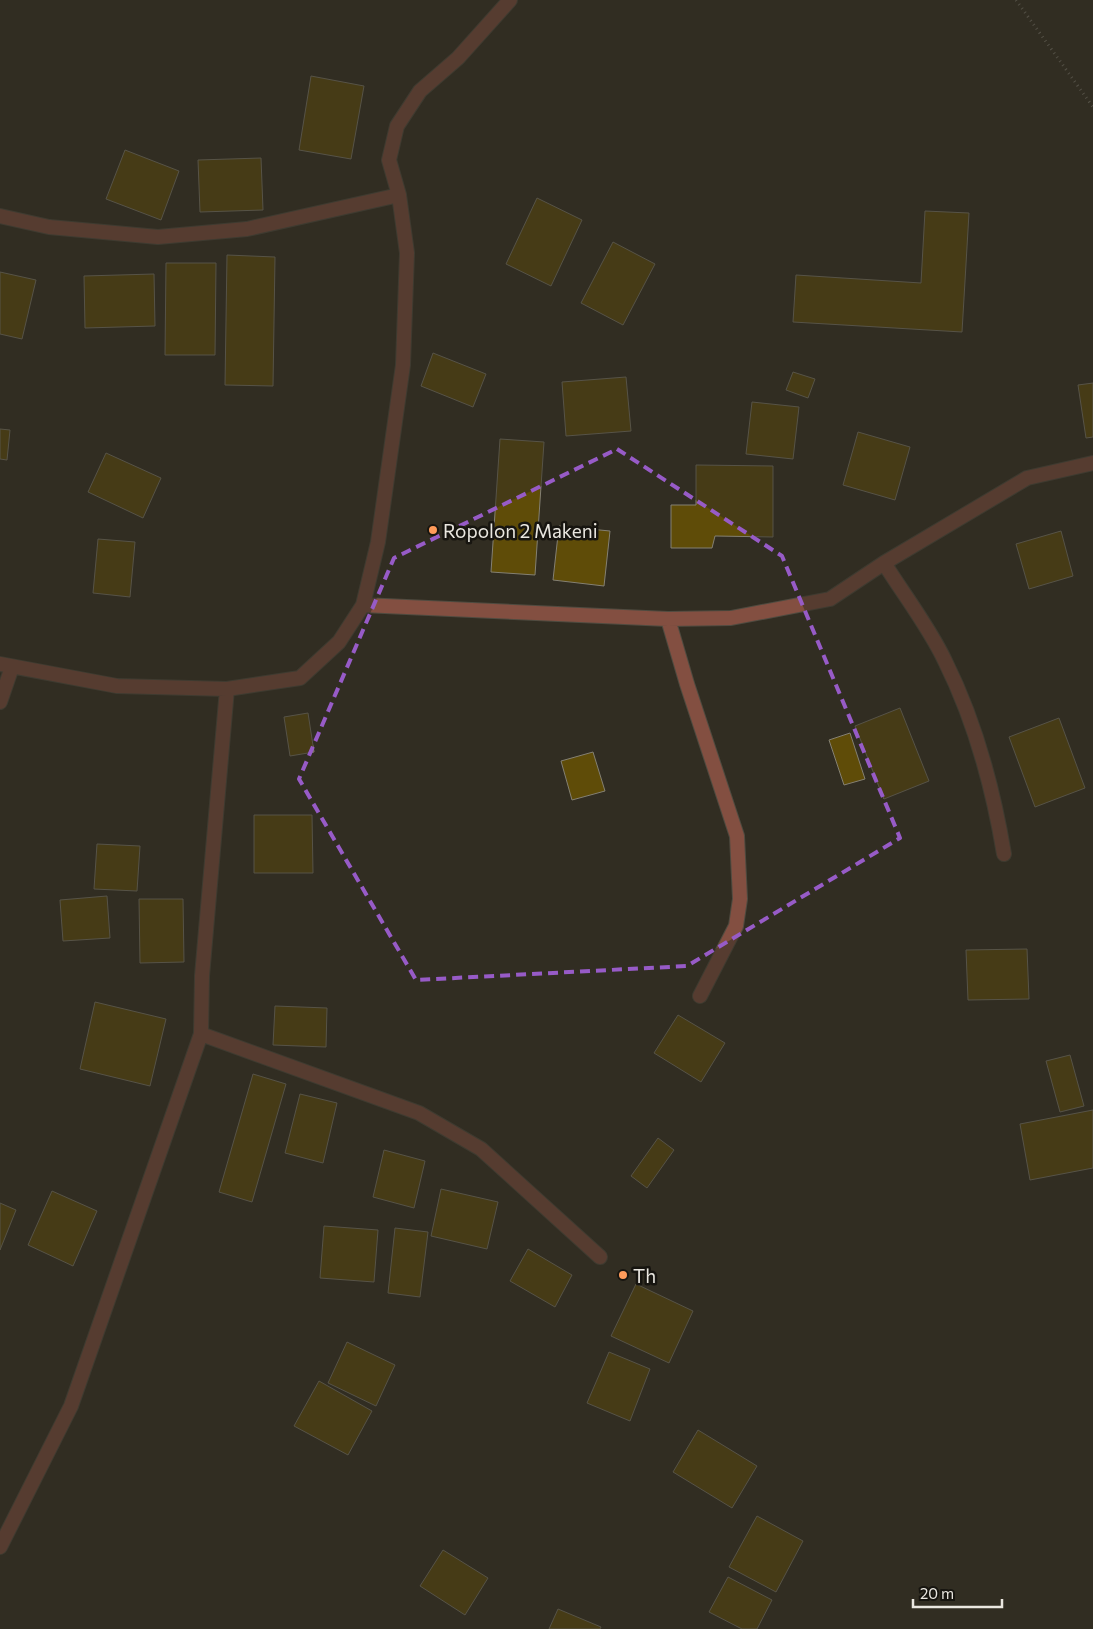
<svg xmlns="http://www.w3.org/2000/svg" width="1093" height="1629" font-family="Commissioner,sans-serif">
  <rect width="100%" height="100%" fill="#312d22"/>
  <!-- building -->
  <path fill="#5f4c08" stroke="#848073" d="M311,76L364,86L351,159L299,150Z
    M125,150L179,171L161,220L106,199Z
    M261,158L263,210L200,212L198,160Z
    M537,198L582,220L551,286L506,264Z
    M925,211L969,213L962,332L793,322L796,275L921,283Z
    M613,242L655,264L623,325L581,303Z
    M227,255L275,257L273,386L225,385Z
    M166,263H216L215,355H165Z
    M0,272L36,280L22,339L0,334Z
    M154,274L155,326L85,328L84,276Z
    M433,353L486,374L473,407L421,386Z
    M793,372L815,379L808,398L786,390Z
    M626,377L631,431L566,436L562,382Z
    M1093,383V437L1086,438L1078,385Z
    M752,402L799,407L793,459L746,454Z
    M0,429L10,430L7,460L0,459Z
    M858,432L910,447L895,500L843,485Z
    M500,439L544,442L535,575L491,572Z
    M106,453L161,478L143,518L88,492Z
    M696,465L773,466V537L715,536L712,548H671V505H696Z
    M559,526L610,531L604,586L553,580Z
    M1061,531L1073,576L1029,589L1016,544Z
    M98,539L135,542L130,597L93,593Z
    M900,708L929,781L884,799L855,726Z
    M308,713L314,752L290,756L284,717Z
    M1059,718L1085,788L1035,807L1009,737Z
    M850,733L865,779L844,785L829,740Z
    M593,752L605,791L572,800L561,761Z
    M254,815H312L313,873H254Z
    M97,844L140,846L137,891L94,889Z
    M107,896L110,938L63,941L60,900Z
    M139,899H183L184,962L140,963Z
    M1027,949L1029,999L968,1000L966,950Z
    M95,1002L166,1019L150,1086L80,1069Z
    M275,1006L327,1008L326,1047L273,1045Z
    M678,1015L725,1043L701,1082L654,1053Z
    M1070,1055L1084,1106L1060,1112L1046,1061Z
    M253,1074L286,1084L252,1202L219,1192Z
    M300,1094L337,1103L323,1163L285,1153Z
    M1093,1110V1168L1030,1180L1020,1124Z
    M658,1138L674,1150L647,1188L631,1176Z
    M384,1150L425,1161L414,1208L373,1197Z
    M441,1189L498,1202L487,1249L431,1236Z
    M52,1191L97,1211L73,1266L28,1245Z
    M0,1203L16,1210L0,1250Z
    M324,1226L378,1230L374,1282L320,1278Z
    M395,1228L428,1232L420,1297L388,1293Z
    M528,1249L572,1275L555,1307L510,1281Z
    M636,1284L693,1311L669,1363L611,1336Z
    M347,1342L395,1365L376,1406L328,1383Z
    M609,1352L650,1369L630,1421L587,1403Z
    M319,1381L372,1411L348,1455L294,1426Z
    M698,1430L757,1466L732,1508L673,1472Z
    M757,1516L803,1541L776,1592L729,1567Z
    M443,1550L488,1578L465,1615L420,1586Z
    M728,1577L772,1600L757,1629H742L709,1612Z
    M558,1609L601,1627L600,1629H549Z"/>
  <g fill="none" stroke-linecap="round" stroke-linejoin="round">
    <!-- minor casing -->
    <g stroke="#4f4b40" stroke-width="16">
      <path id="minor" d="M0,216L49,227L158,237L247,229L399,195
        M884,563C904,595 929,627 945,661C975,721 993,788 1004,854
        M363,605L668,619L731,618L830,599L884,563L1027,478L1093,463
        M668,619L687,684L737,836L740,899L736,926L700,996
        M0,664L117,686L227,689L300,678L339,642L363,605L378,542L403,365L407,253L399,195L389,160L397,126L420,91L458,58L510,0
        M0,702L12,667
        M201,1034L419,1113L481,1149L600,1257
        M0,1547L71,1406L201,1034L202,976L227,689"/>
    </g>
    <!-- path -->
    <path stroke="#7e7a71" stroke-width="3" stroke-dasharray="1 4" stroke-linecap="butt" d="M1016,0L1093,107"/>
    <!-- minor -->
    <use href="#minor" stroke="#834f41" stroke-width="14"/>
  </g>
  <!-- marked area -->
  <path d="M0 0H1093V1629H0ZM617,449L782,556L900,838L687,966L416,980L299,779L394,558Z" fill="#312d22" fill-opacity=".55" fill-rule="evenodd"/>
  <path fill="none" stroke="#975bc7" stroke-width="4" stroke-dasharray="10 6" stroke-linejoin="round" d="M617,449L782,556L900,838L687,966L416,980L299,779L394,558Z"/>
  <!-- markers -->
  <g fill="#ff9b5a" stroke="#171510" stroke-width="2">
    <circle cx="433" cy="530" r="5"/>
    <circle cx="623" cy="1275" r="5"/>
  </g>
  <g text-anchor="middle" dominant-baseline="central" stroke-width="5" stroke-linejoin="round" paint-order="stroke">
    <!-- poi labels -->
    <g font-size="19" fill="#eae7e0" stroke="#171510" text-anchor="start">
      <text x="443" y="530">Ropolon 2 Makeni</text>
      <text x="633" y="1275">Th</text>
    </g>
  </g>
  <!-- scale -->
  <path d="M913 1599v8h89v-8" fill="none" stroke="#eae7e0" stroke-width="2.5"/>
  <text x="920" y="1599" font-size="15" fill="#eae7e0" stroke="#171510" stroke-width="4" paint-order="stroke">20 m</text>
</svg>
